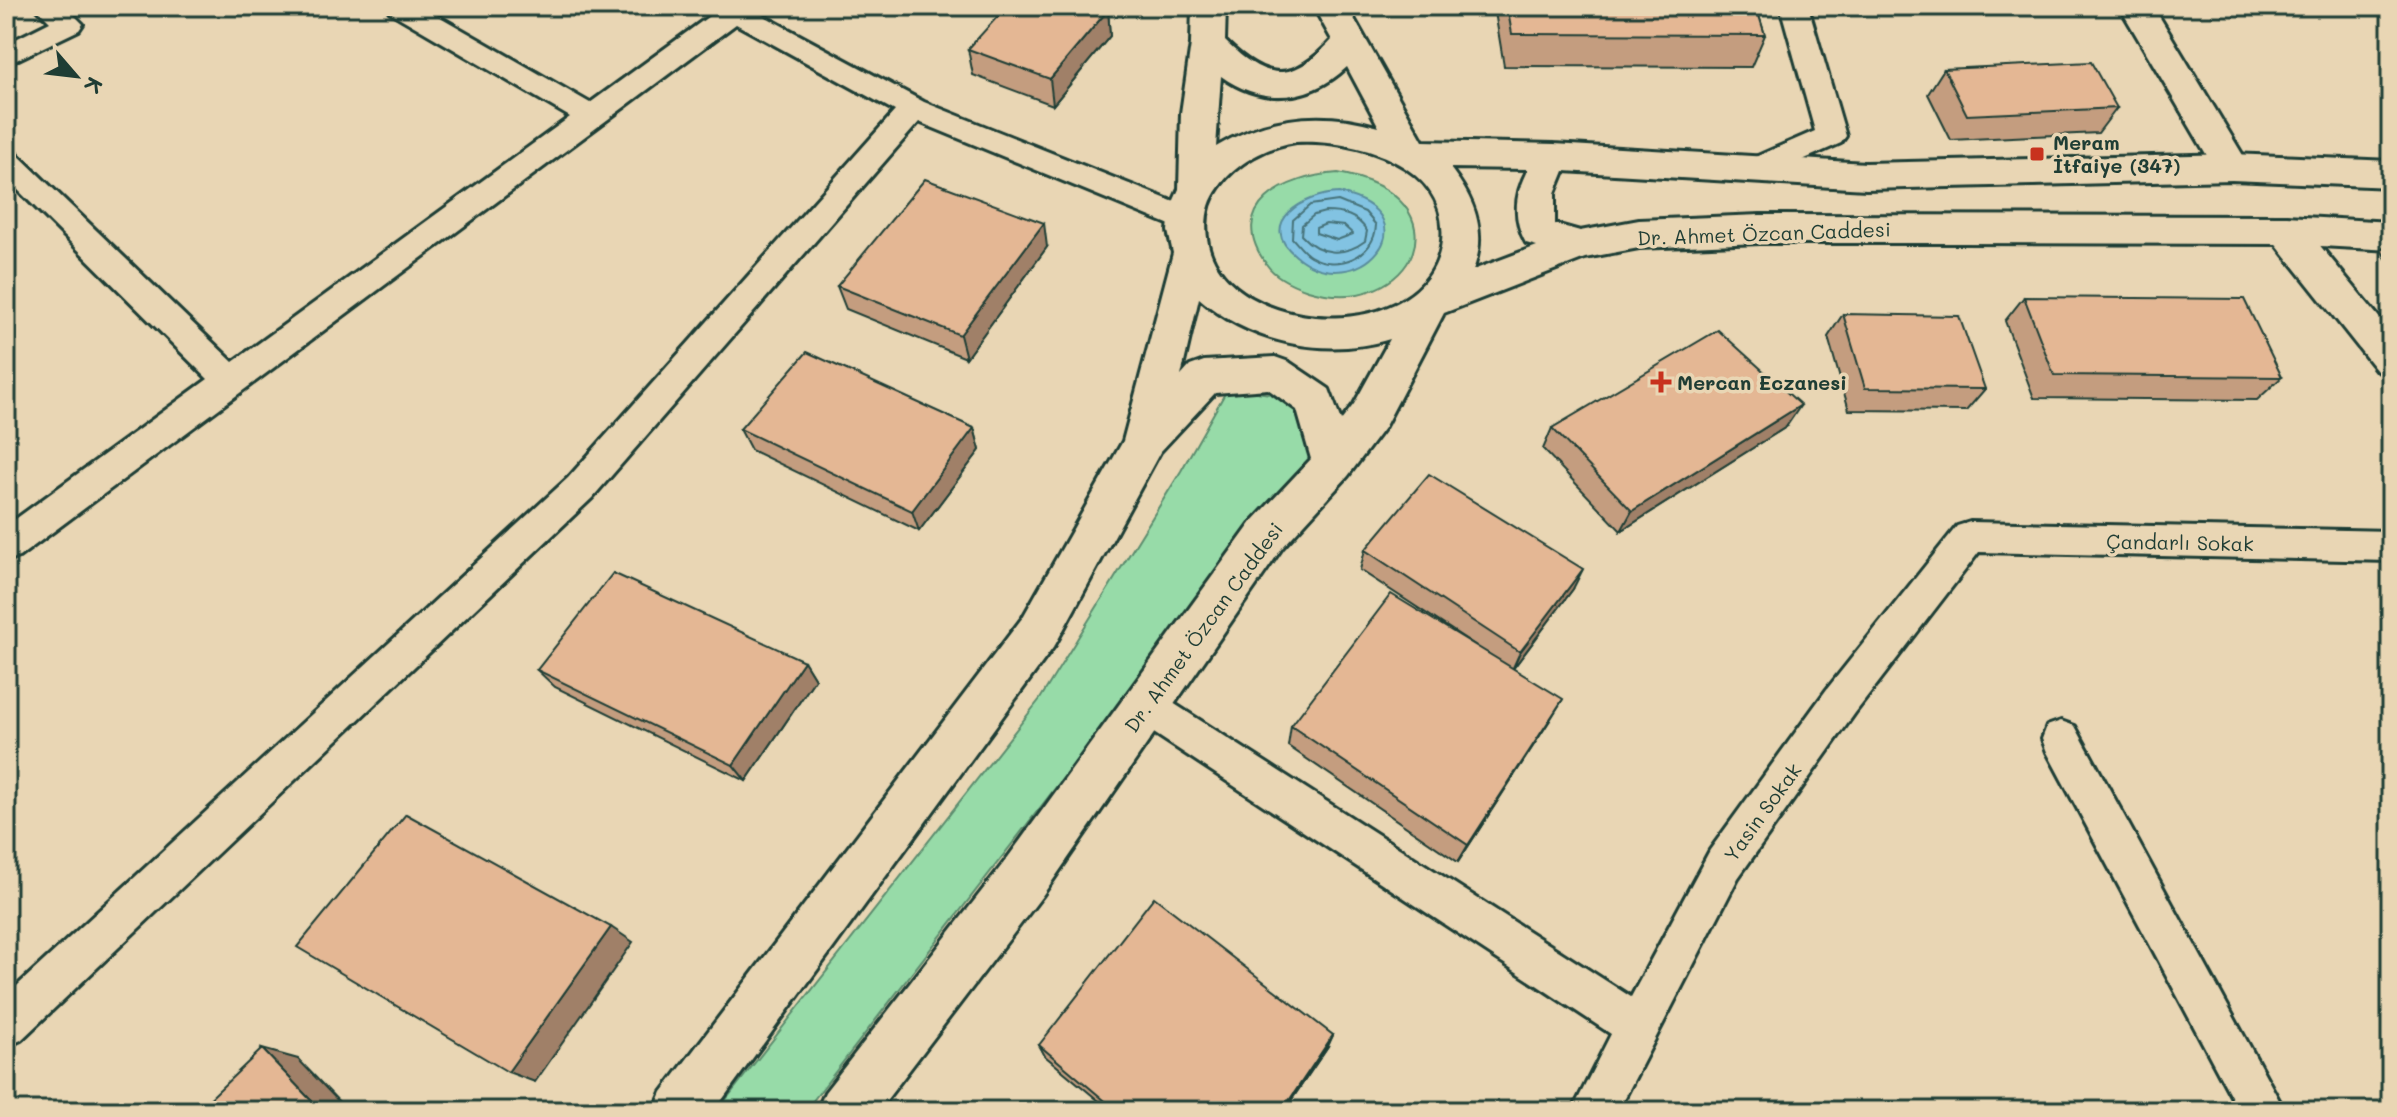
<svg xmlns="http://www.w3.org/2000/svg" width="2397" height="1117" font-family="Mali,sans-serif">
  <rect width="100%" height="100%" fill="#e9d6b4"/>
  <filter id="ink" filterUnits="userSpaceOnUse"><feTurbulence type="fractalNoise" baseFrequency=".0125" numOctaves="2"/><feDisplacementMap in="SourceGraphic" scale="16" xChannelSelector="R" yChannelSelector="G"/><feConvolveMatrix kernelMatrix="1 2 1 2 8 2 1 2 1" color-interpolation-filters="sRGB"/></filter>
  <g filter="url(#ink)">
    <!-- green -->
    <path fill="#97dba8" stroke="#5b8c6e" stroke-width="2" d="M1338,173C1472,197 1413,322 1308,290C1293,285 1276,278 1267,265C1223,206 1286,176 1338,173Z
      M1228,388L1284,396L1308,420L1325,460L1229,564L805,1111H717L1040,699L1181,471Z"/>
    <!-- water -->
    <path fill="#82c3e2" stroke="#5a8d9c" stroke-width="2" d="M1339,193C1438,216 1357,306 1296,256C1255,223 1304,194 1339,193Z"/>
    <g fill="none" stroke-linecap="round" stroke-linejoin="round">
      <!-- shore -->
      <path stroke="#47737a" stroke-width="2" d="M1338,201L1365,212L1376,225C1375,257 1337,272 1310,256C1303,252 1297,243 1292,238L1293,220L1310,205Z
        M1325,212C1343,212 1357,215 1367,231L1365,241C1344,257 1319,255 1301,235L1302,225L1314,215Z
        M1326,224L1344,226L1353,234L1337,240L1316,233V228Z"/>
      <!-- minor casing -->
      <g stroke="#1f3d34" stroke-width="6">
        <path id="minor" d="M34,6H65L83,24L79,30L6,65V44L50,22Z
          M386,6H421L590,103L723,6H756L753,10L924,102L1197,211L1201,219L1197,227L1186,230L1175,227L919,122L592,498L21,1040L6,1047V996L568,478L895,111L736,24L19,557L6,561V526L208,379L6,178V149L16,153L233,362L570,117L390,12Z
          M1780,6H1808L1846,136L1841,143L1755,181L1744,178L1740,170L1744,162L1815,131Z
          M1970,522L2391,531V561L1979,552L1855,713L1738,878L1618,1111H1572L1611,1034L1131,718L1126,706L1131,694L1145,688L1159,694L1631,997L1710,850L1827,689L1957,526Z
          M2061,721L2075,726L2285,1111H2239L2047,752L2042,739L2047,726Z"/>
      </g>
      <!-- tertiary casing -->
      <g stroke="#1f3d34" stroke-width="6">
        <path id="tertiary" d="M2119,6H2153L2250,167L2245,176L2232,180L2219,176Z
          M2286,216L2299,220L2391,332V376L2377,371L2273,240L2267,230L2273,220Z"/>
      </g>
      <!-- primary casing -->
      <g stroke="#1f3d34" stroke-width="6">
        <path id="primary" d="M1192,6H1226L1225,41C1266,81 1292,84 1332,40L1313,6H1347L1423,141L1554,144L1866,163L2232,154L2391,161V187L2232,180L1866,189L1564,171L1555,193V224L1580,231L1639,220L1760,215L2286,216L2391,222V250L2286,244L1961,243H1760L1639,248L1585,258L1444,313L1384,428L1348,476L1282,548L1042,896L878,1111H817L825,1092L1006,860L1252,522L1311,459L1297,410L1268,389L1215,393L1160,452L1055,645L714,1111H654L662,1092L1023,617L1123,441L1173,253L1168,231L1170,209L1179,189L1181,113L1191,44ZM1347,67L1379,127C1321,110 1268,116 1216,147L1221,76C1262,106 1310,102 1347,67ZM1296,142C1354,139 1450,163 1442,241C1430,347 1230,338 1208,244C1204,223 1206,204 1219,187C1236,163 1268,146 1296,142ZM1450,168L1528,169C1515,193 1512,218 1526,243L1537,246L1473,270C1488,232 1474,198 1450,168ZM1199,298C1250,343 1325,359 1390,339L1354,404L1341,421L1329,389L1289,362L1275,357L1204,361L1190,366L1181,376Z"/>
      </g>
      <!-- minor -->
      <use href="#minor" fill="#e9d6b4" fill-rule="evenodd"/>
      <!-- tertiary -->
      <use href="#tertiary" fill="#e9d6b4" fill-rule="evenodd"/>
      <!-- primary -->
      <use href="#primary" fill="#e9d6b4" fill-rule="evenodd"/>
    </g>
    <!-- wall -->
    <path fill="#c49d7f" stroke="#1f3d34" stroke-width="2" d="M1494,6H1756L1765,35L1751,67L1504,66Z
      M1108,10L1110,36L1053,105L973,75L968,49Z
      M1944,69L2117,108L2098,133L1951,140L1928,94Z
      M2391,241V267L2381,250Z
      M1047,247L966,358L846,309L837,286Z
      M2024,297L2282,377L2257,400L2034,398L2005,321Z
      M1843,314L1985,389L1966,411L1849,410L1828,337Z
      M1786,427L1621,531L1543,449L1552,428Z
      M974,428L980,450L919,531L751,450L740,429Z
      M1365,550L1573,589L1513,669L1550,720L1458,862L1288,746L1291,726L1475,645L1360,570Z
      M804,661L815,679L746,781L555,687L537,670Z
      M1333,1035L1328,1046L1284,1111H1111L1045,1056L1039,1045Z"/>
    <!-- shaded-wall -->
    <path fill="#a08068" stroke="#1f3d34" stroke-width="2" d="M1108,10L1110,36L1053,105L1050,79Z
      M1044,223L1047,247L966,358L960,335Z
      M1801,405L1786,427L1621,531L1632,511Z
      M974,428L980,450L919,531L912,511Z
      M1583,569L1573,589L1512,670L1520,652Z
      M804,661L815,679L746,781L733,765Z
      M1563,699L1550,720L1458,862L1468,845Z
      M611,927L633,942L535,1082L508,1072Z
      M1333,1035L1328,1046L1284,1111H1282Z
      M262,1049L298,1059L348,1111H321Z"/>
    <!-- building -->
    <path fill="#e4b794" stroke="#1f3d34" stroke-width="2" d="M1007,6H1096L1108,10L1050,79L968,49Z
      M1507,6H1756L1765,35L1512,34Z
      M2091,62L2117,108L1967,115L1944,69Z
      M925,179L1044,223L960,335L837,286Z
      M2024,297L2244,299L2282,377L2054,375Z
      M1843,314L1959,316L1985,389L1865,388Z
      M1718,330L1801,405L1632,511L1552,428Z
      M807,352L974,428L912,511L740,429Z
      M1429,474L1583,569L1520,652L1365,550Z
      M613,573L804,661L733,765L537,670Z
      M1391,594L1563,699L1468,845L1291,726Z
      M406,814L611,927L508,1072L297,947Z
      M1154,897L1333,1035L1282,1111H1117L1039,1045Z
      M262,1049L321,1111H197Z"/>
  </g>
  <!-- markers -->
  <g fill="#c8321e" stroke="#e9d6b4" stroke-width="3">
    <rect x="2029" y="146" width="16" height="16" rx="4"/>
    <path d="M1657 370h8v8h8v8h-8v8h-8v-8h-8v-8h8z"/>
  </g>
  <g text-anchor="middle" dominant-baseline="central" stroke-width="7" stroke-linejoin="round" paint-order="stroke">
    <!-- poi labels -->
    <g font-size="20" font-weight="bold" fill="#1f3d34" stroke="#e9d6b4" text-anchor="start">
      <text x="2053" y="142">Meram<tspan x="2053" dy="23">İtfaiye (347)</tspan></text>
      <text x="1677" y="382">Mercan Eczanesi</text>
    </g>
    <!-- street labels -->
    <g font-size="20" fill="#1f3d34" stroke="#e9d6b4">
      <text transform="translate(1764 233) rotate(-2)">Dr. Ahmet Özcan Caddesi</text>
      <text transform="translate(2180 542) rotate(1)">Çandarlı Sokak</text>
      <text transform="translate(1203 627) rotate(-54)">Dr. Ahmet Özcan Caddesi</text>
      <text transform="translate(1762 812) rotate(-54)">Yasin Sokak</text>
    </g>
  </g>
  <!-- margin -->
  <rect width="2397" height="1117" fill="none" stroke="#e9d6b4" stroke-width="32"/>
  <rect x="16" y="16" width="2365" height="1085" fill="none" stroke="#1f3d34" stroke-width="3" filter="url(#ink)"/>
  <!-- north arrow -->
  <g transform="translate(76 76) rotate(118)" stroke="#e9d6b4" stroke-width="6" paint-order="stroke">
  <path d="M0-6L14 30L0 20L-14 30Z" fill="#1f3d34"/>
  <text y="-12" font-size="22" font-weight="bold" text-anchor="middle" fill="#1f3d34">K</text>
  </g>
</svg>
